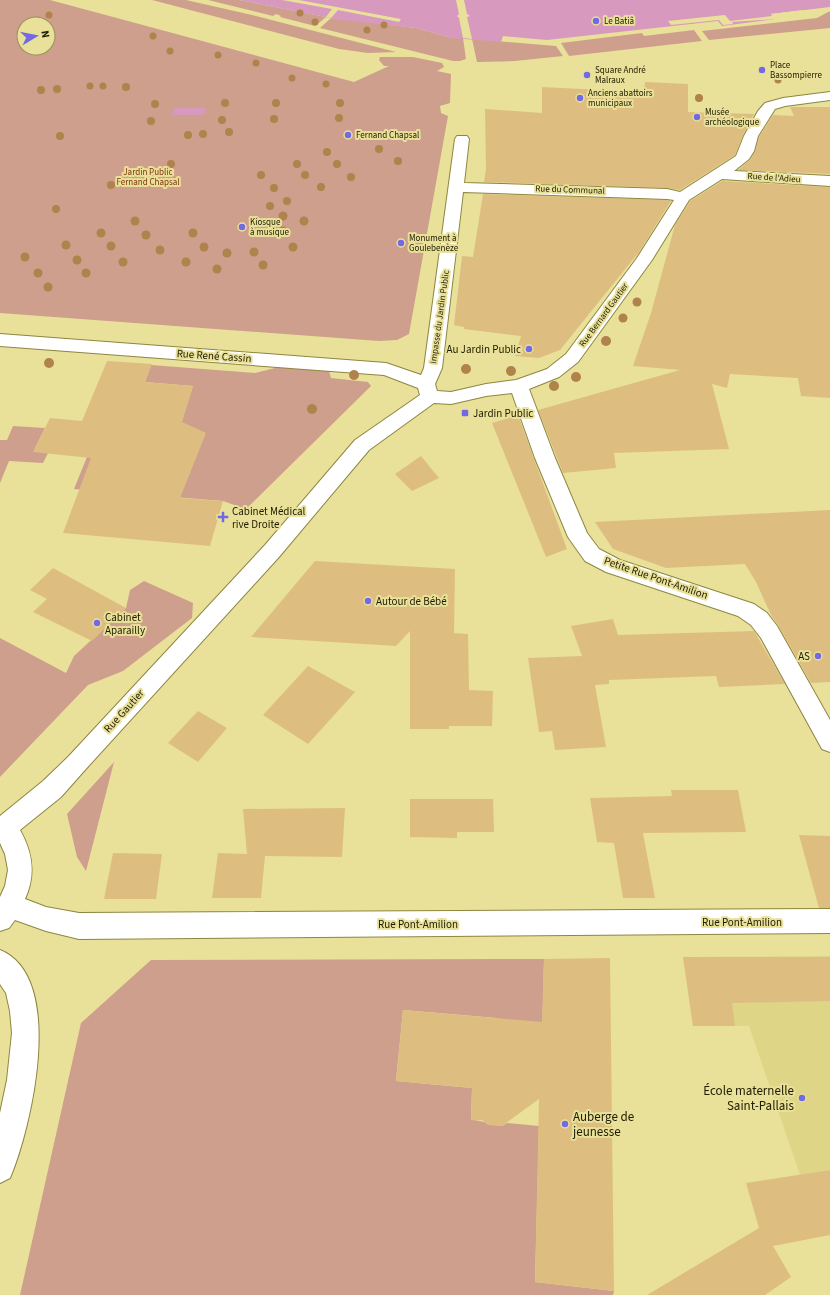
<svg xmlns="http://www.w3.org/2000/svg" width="830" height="1295" font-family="'Source Sans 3',sans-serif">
  <rect width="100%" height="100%" fill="#e9e199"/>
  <!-- built -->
  <path fill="#ded686" d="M830,956V1170L800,1175L749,1026H693L683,957Z"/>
  <!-- green -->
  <path fill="#ce9f8c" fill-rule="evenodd" d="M0,0H50L354,82L389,66H384L379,60L380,57H413L442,63L444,67L437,71L451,74L450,103L440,106L441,113L448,116L409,334L397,340L379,341L0,313ZM24,24H48V48H24Z
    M152,0H186L252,15L396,52L368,53L339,49Z
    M208,0H239L326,17L315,26L280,17L281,16L276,14L273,16Z
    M830,11V28L709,40L702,31L817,18Z
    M331,18L416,28L452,38H463L466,59L460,61H453L320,28Z
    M694,30L702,41L569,56L561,43L642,33L644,36Z
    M472,39L556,46L563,56L515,61L477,62Z
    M151,365L255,373L287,365L329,371L331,378L368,382L371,386L246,509L223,501L74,489L87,457L179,430L193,386L145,382Z
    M13,426L45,428L35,448L48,453L43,463L9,461L0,483V440H7Z
    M144,581L193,603L192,618L123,671L88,685L0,777V638L66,673L74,656L126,608L130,590Z
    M114,762L86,871L77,857L67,814Z
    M544,959L542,1042L497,1018L403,1010L396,1081L472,1088L471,1120C482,1120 491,1125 502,1126L507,1123L539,1126L535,1282L614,1291L613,1295H20L81,1023L151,960Z"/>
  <!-- water -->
  <path fill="#d799be" d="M239,0H830V7L771,14L775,19L722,26L718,21L547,40L503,36L501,42L452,38L416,28L341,20Z
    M174,108H206L204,115H172Z"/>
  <!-- pier -->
  <path fill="#e9e199" d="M282,0H299L401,19L399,22L338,10L331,18L326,17L332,9Z
    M456,0H464L467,14L470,16L467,17L472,39L463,38L459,18L457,16L459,14Z
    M803,10L805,12L774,15L777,19L732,22L733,24L723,25L719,20L671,25L668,21L725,15L730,21L772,16L771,14Z"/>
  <!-- building -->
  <path fill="#debe80" d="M645,82L688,84V112L754,114L743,135L735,155L680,190L667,188L484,182L486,169L485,109L542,113V87L644,92Z
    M790,107H830V174L738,170L750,160L755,151L759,137L773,115L794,116Z
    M722,181L830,187V398L801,396L798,378L730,374L727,388L712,384L729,449L614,453L616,468L563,473L538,410L680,370L633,366L651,313L675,225L690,201Z
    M483,194L667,200L671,201L639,252L560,350L539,358L515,356L521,336L464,329V327L454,325L462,256L473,257Z
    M107,361L152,364L145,382L193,386L182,422L206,433L180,498L223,501L210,546L63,533L91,458L33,452L50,418L82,421Z
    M518,415L567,549L546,557L492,423Z
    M421,456L439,478L412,491L395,474Z
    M830,510V682L811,683L778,625L771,615L756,582L745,564L666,568L613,549L595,522Z
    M315,561L455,569L454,633L468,634L469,690L493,691L492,726H449V729H410V631L396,646L251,637Z
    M53,568L126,608L92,641L33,612L47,599L30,590Z
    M613,619L618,635L754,631L785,684L719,687L716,676L609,680V684L595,685L606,747L555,750L552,731L539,732L528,658L582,656L571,626Z
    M308,666L355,692L308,744L263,715Z
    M198,711L227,728L198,762L168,743Z
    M671,790H738L746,832L643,833L655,898H623L614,843L597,842L590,798L672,796Z
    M410,799H493L494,832H457V838L410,837Z
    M345,808L342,857L265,856L261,898H212L218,853L247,854L243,809Z
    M799,835L830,836V908H819Z
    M113,853L162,854L156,899H104Z
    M683,957H830V1001L732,1003L735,1026H693Z
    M610,958L614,1291L535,1282L539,1099L502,1126L488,1125L482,1120H471L472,1088L396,1081L403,1010L542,1022L544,959Z
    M830,1170V1235L773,1246L791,1277L765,1295H647L759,1228L746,1183Z"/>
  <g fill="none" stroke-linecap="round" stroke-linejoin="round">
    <!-- street casing -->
    <g stroke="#8d8640" stroke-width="2">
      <path id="street" d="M830,92V100L785,106L775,109L758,136L754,151L749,159L734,171L830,176V186L722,179L689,200L652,260L578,362L559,377L529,389L555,458L587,533L599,549L620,560L754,604L767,613L777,626L830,720V752L822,749L761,638L751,625L738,616L606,572L585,561L568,537L535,458L512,393L486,396L451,404L434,403L369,450L279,557L84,771L61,797L20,830C33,853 36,875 25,899L46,907L79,913L830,909V933L79,939L46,931L15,920L9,928L0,931V897L5,886L8,870L5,854L0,843V816L43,781L68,757L265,545L355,440L420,395L418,388L384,375L0,346V334L386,363L421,375L424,368L455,139L457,136H467L469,139L464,183L667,189L680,192L736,156L744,136L758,111L765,103L783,98ZM463,192L667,199L674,200L637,258L566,354L547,369L516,380L486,384L451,392L437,391L435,384L442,368Z
        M0,950C67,977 31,1129 10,1178L0,1183V1113L7,1080L12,1033L10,1011L6,993L0,984Z"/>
    </g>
    <!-- street -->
    <use href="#street" fill="#fff" fill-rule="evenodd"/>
  </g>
  <!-- trees -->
  <g fill="#b0824c">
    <circle cx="300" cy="13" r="3.5"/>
    <circle cx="49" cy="15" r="3.5"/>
    <circle cx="315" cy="22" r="3.5"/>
    <circle cx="384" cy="25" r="3.5"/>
    <circle cx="367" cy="30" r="3.5"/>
    <circle cx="153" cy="36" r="3.5"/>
    <circle cx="170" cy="51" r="3.5"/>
    <circle cx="218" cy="55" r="3.5"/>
    <circle cx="256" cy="63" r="3.5"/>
    <circle cx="807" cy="76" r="3.5"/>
    <circle cx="292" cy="78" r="3.5"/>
    <circle cx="778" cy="80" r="3.5"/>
    <circle cx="326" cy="84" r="3.5"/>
    <circle cx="90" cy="86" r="3.5"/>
    <circle cx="103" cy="86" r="3.5"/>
    <circle cx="126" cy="87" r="4"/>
    <circle cx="57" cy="89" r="4"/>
    <circle cx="41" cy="90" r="4"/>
    <circle cx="699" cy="98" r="4"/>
    <circle cx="225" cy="103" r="4"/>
    <circle cx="276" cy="103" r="4"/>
    <circle cx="340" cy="103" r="4"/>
    <circle cx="155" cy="104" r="4"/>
    <circle cx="339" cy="118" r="4"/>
    <circle cx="274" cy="119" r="4"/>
    <circle cx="222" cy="120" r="4"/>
    <circle cx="151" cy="121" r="4"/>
    <circle cx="229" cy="132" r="4"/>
    <circle cx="203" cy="134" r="4"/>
    <circle cx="188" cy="135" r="4"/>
    <circle cx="359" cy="135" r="4"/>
    <circle cx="60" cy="136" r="4"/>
    <circle cx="379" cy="149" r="4"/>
    <circle cx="327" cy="152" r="4"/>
    <circle cx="398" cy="161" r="4"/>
    <circle cx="171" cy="164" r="4"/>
    <circle cx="297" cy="164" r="4"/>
    <circle cx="337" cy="164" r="4"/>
    <circle cx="261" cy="175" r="4"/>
    <circle cx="305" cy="175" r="4"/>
    <circle cx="351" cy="177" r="4"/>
    <circle cx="111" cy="185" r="4"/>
    <circle cx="321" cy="187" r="4"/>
    <circle cx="274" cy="188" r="4"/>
    <circle cx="287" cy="201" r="4"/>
    <circle cx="270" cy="206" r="4"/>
    <circle cx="56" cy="209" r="4"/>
    <circle cx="283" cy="216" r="4.5"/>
    <circle cx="135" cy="221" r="4.5"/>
    <circle cx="304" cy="221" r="4.5"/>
    <circle cx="283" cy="231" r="4.5"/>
    <circle cx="101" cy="233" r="4.5"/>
    <circle cx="193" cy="233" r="4.5"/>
    <circle cx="146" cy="235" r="4.5"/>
    <circle cx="66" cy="245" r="4.5"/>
    <circle cx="111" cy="246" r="4.5"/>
    <circle cx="204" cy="247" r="4.5"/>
    <circle cx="293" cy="247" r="4.5"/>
    <circle cx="160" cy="250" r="4.5"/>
    <circle cx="254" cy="252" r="4.5"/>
    <circle cx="227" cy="253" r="4.5"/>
    <circle cx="25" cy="257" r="4.5"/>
    <circle cx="77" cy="260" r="4.5"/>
    <circle cx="123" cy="262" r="4.5"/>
    <circle cx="186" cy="262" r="4.5"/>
    <circle cx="263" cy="265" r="4.5"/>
    <circle cx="217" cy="269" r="4.5"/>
    <circle cx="38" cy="273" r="4.5"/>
    <circle cx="86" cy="273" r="4.5"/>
    <circle cx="48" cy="287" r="4.5"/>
    <circle cx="637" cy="302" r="4.5"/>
    <circle cx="623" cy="318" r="4.5"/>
    <circle cx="606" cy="341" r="5"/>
    <circle cx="49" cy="363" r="5"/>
    <circle cx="466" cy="369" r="5"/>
    <circle cx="511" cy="371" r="5"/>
    <circle cx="354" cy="375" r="5"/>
    <circle cx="576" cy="377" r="5"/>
    <circle cx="554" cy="386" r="5"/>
    <circle cx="312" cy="409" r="5"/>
  </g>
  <!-- markers -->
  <g fill="#7369e4" stroke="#e9e199" stroke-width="1.5">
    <circle cx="596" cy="21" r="4"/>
    <circle cx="762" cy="70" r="4"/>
    <circle cx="587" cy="75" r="4"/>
    <circle cx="580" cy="98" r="4"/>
    <circle cx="697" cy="117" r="4"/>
    <circle cx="348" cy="135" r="4"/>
    <circle cx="242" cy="227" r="4"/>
    <circle cx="401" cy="243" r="4"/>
    <circle cx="529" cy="349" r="4"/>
    <rect x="461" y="409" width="8" height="8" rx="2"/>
    <path d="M221 511h4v4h4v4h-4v4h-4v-4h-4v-4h4z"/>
    <circle cx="368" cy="601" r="4"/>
    <circle cx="97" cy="623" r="4"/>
    <circle cx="818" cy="656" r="4"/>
    <circle cx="802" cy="1098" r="4"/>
    <circle cx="565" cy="1124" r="4"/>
  </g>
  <g text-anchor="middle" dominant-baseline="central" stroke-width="4" stroke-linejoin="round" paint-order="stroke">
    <!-- far-poi labels -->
    <g font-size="9" fill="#1f1b00" stroke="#e9e199" text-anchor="start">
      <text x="604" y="21">Le Batiâ</text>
      <text x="770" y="65">Place<tspan x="770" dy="10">Bassompierre</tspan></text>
      <text x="595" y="70">Square André<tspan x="595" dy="10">Malraux</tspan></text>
      <text x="588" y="93">Anciens abattoirs<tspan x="588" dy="10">municipaux</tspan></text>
      <text x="705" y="112">Musée<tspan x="705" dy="10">archéologique</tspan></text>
      <text x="356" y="135">Fernand Chapsal</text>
      <text x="250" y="222">Kiosque<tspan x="250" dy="10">à musique</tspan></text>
      <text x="409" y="238">Monument à<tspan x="409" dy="10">Goulebenèze</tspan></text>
    </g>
    <!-- far-park labels -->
    <g font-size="9" fill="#81340d" stroke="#e9e199">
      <text x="148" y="172">Jardin Public<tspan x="148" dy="10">Fernand Chapsal</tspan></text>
    </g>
    <!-- far-street labels -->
    <g font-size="9" fill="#1f1b00" stroke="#e9e199">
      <text transform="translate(774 178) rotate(4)">Rue de l'Adieu</text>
      <text transform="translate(570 190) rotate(2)">Rue du Communal</text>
      <text transform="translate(604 315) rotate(-54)">Rue Bernard Gautier</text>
      <text transform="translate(440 317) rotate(-82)">Impasse du Jardin Public</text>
    </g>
    <!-- poi labels -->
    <g font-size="11" fill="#1f1b00" stroke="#e9e199" text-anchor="start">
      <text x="521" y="349" text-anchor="end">Au Jardin Public</text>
      <text x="473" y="413">Jardin Public</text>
      <text x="232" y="511">Cabinet Médical<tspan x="232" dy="13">rive Droite</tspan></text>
      <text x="376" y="601">Autour de Bébé</text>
      <text x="105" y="617">Cabinet<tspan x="105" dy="13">Aparailly</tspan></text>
      <text x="810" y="656" text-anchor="end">AS</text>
    </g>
    <!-- street labels -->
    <g font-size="11" fill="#1f1b00" stroke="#e9e199">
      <text transform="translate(214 356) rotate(4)">Rue René Cassin</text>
      <text transform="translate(656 578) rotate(19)">Petite Rue Pont-Amilion</text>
      <text transform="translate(124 711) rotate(-48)">Rue Gautier</text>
      <text x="742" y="922">Rue Pont-Amilion</text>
      <text x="418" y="924">Rue Pont-Amilion</text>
    </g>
    <!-- near-poi labels -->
    <g font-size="13" fill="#1f1b00" stroke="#e9e199" text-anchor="end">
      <text x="794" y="1091">École maternelle<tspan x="794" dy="15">Saint-Pallais</tspan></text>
      <text x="573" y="1117" text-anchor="start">Auberge de<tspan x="573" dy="15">jeunesse</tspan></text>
    </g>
  </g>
  <!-- north arrow -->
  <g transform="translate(36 36) rotate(80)"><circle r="19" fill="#e9e199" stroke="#98925c"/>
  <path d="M0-3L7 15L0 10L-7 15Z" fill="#7369e4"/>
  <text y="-6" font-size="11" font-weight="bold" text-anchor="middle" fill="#1f1b00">N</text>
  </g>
</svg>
